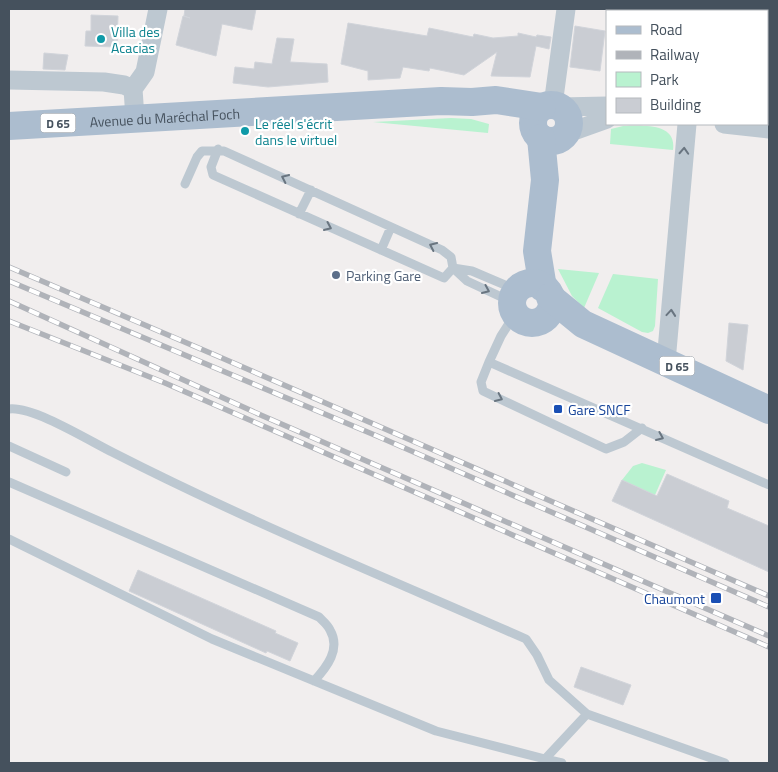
<svg xmlns="http://www.w3.org/2000/svg" width="778" height="772" font-family="'Titillium Web',sans-serif">
  <rect width="100%" height="100%" fill="#f1eeee"/>
  <!-- green -->
  <path fill="#b9f2d0" d="M451,118L471,119L489,124L488,133L373,122Z
    M623,126C642,126 677,122 673,150L610,144L611,129Z
    M558,269L599,273L584,308L572,296Z
    M613,274L658,279L655,326L653,331L648,333L642,332L598,308Z
    M642,463L666,470L655,495L622,480L633,466Z"/>
  <!-- building -->
  <path fill="#cacdd3" stroke="#d1d4da" d="M185,9H256L252,30L222,24L216,56L176,45L183,16L190,18L184,16Z
    M91,15L118,16L117,47L85,46L86,31H91Z
    M348,23L427,36L429,28L473,37L474,34L493,38L518,36V33L536,37L537,35L551,37L549,49L536,46L530,77L491,76L497,52L464,75L430,68L429,71L403,67L400,78L368,80V71L341,64Z
    M575,26L605,31L600,71L570,67Z
    M277,38L294,39L290,62L327,64L328,82L268,87L233,83L235,67L254,69L255,62L272,64Z
    M44,53L68,55L65,70L43,69Z
    M729,323L748,325L743,370L726,361Z
    M667,474L729,501L727,508L769,526V572L612,501L622,480L657,496Z
    M138,570L276,631L275,633L298,643L290,661L267,651L266,653L129,591Z
    M581,667L631,685L623,705L574,687Z"/>
  <g fill="none" stroke-linecap="round" stroke-linejoin="round">
    <!-- service -->
    <path stroke="#bdc8d1" stroke-width="9" d="M218,149L211,167L213,175L444,278L453,268L467,281L512,302
      M185,184L197,157L202,151H224L442,250L451,257L453,268L472,271L517,290
      M299,214L311,190
      M381,250L391,227
      M515,314L501,336L489,362L769,485
      M489,362L481,382L483,391L606,449L624,442L642,428
      M9,409C33,406 88,440 112,452C247,521 387,578 526,639L537,655L549,680L587,714L725,763
      M9,446L66,472
      M9,482L319,617C323,621 328,625 330,630C341,649 327,667 314,681
      M9,539L212,639L436,731L545,759L587,714
      M545,759L562,763"/>
    <!-- minor -->
    <path stroke="#bdc8d1" stroke-width="19" d="M703,11V9
      M9,80L104,82L124,85L133,89
      M553,105L566,9
      M560,107L607,106
      M135,118L133,89L145,72L158,9
      M724,124L769,129
      M565,134L607,119
      M666,362L687,124"/>
    <!-- primary -->
    <g stroke="#acbdcf" stroke-width="28">
      <circle cx="551" cy="123" r="18"/>
      <path id="s1" d="M9,126L441,101L472,102L496,100L542,107"/>
      <path d="M541,138L545,180L537,251L543,288"/>
      <circle cx="532" cy="303" r="20"/>
      <path d="M550,297L583,324L769,410"/>
    </g>
    <!-- rail casing -->
    <g stroke="#b0b3b9" stroke-width="5.5">
      <path id="rail" d="M9,267L215,355L769,596
        M9,281L377,436L769,607
        M9,301L263,416L769,636
        M9,321L165,383L769,647"/>
    </g>
    <!-- rail -->
    <use href="#rail" stroke="#fff" stroke-width="4" stroke-dasharray="11" stroke-linecap="butt"/>
  </g>
  <!-- one-way arrows -->
  <defs><path id="oneway-chevron" d="M-2-3.5L2.5 0L-2 3.5" fill="none" stroke-width="1.6" stroke-linecap="round" stroke-linejoin="round" transform="scale(1.25)"/></defs>
  <g stroke="#697580">
    <use href="#oneway-chevron" transform="translate(684 151) rotate(-87)"/>
    <use href="#oneway-chevron" transform="translate(285 178) rotate(-155)"/>
    <use href="#oneway-chevron" transform="translate(328 227) rotate(24)"/>
    <use href="#oneway-chevron" transform="translate(433 246) rotate(-155)"/>
    <use href="#oneway-chevron" transform="translate(486 290) rotate(24)"/>
    <use href="#oneway-chevron" transform="translate(671 313) rotate(-85)"/>
    <use href="#oneway-chevron" transform="translate(499 398) rotate(25)"/>
    <use href="#oneway-chevron" transform="translate(660 437) rotate(23)"/>
  </g>
  <!-- markers -->
  <g fill="#0f9aa8" stroke="#fff" stroke-width="2">
    <circle cx="101" cy="39" r="5"/>
    <circle cx="245" cy="131" r="5"/>
  </g>
  <circle fill="#5c6f8a" stroke="#fff" stroke-width="2" cx="336" cy="275" r="5"/>
  <g fill="#1a4fb4" stroke="#fff" stroke-width="2">
    <rect x="553" y="404" width="10" height="10" rx="2.5"/>
    <rect x="710" y="592" width="12" height="12" rx="2.5"/>
  </g>
  <g text-anchor="middle" dominant-baseline="central" stroke-width="4.5" stroke-linejoin="round" paint-order="stroke">
    <!-- shield labels -->
    <g fill="#fff" stroke="#7d858e" stroke-width="1">
      <rect x="40.5" y="113.5" width="35" height="19" rx="4"/>
      <rect x="659.5" y="356.5" width="35" height="19" rx="4"/>
    </g>
    <g font-size="12" font-weight="bold" fill="#45515d">
      <text x="58" y="123">D 65</text>
      <text x="677" y="366">D 65</text>
    </g>
    <!-- culture labels -->
    <g font-size="14" fill="#0d838f" stroke="#fff" text-anchor="start">
      <text x="111" y="31">Villa des<tspan x="111" dy="16">Acacias</tspan></text>
      <text x="255" y="123">Le réel s'écrit<tspan x="255" dy="16">dans le virtuel</tspan></text>
    </g>
    <!-- street labels -->
    <g font-size="14" fill="#45515d" stroke="#fff">
      <text stroke="none"><textPath href="#s1" startOffset="156">Avenue du Maréchal Foch</textPath></text>
    </g>
    <!-- service labels -->
    <g font-size="14" fill="#4e5e75" stroke="#fff" text-anchor="start">
      <text x="346" y="275">Parking Gare</text>
    </g>
    <!-- transit labels -->
    <g font-size="14" fill="#164399" stroke="#fff" text-anchor="start">
      <text x="568" y="409">Gare SNCF</text>
      <text x="705" y="598" text-anchor="end">Chaumont</text>
    </g>
  </g>
  <!-- border -->
  <rect width="778" height="772" fill="none" stroke="#45515d" stroke-width="20"/>
  <!-- legend -->
  <rect x="606" y="10" width="162" height="115" fill="#ffffff" stroke="#b5b9be"/>
  <rect x="616" y="26" width="25" height="8" fill="#acbdcf" stroke="#b5b9be"/>
  <text x="650" y="35" font-size="15" fill="#45515d">Road</text>
  <rect x="616" y="51" width="25" height="8" fill="#b0b3b9" stroke="#b5b9be"/>
  <text x="650" y="60" font-size="15" fill="#45515d">Railway</text>
  <rect x="616" y="72" width="25" height="15" fill="#b9f2d0" stroke="#b5b9be"/>
  <text x="650" y="85" font-size="15" fill="#45515d">Park</text>
  <rect x="616" y="98" width="25" height="15" fill="#cacdd3" stroke="#b5b9be"/>
  <text x="650" y="110" font-size="15" fill="#45515d">Building</text>
</svg>
